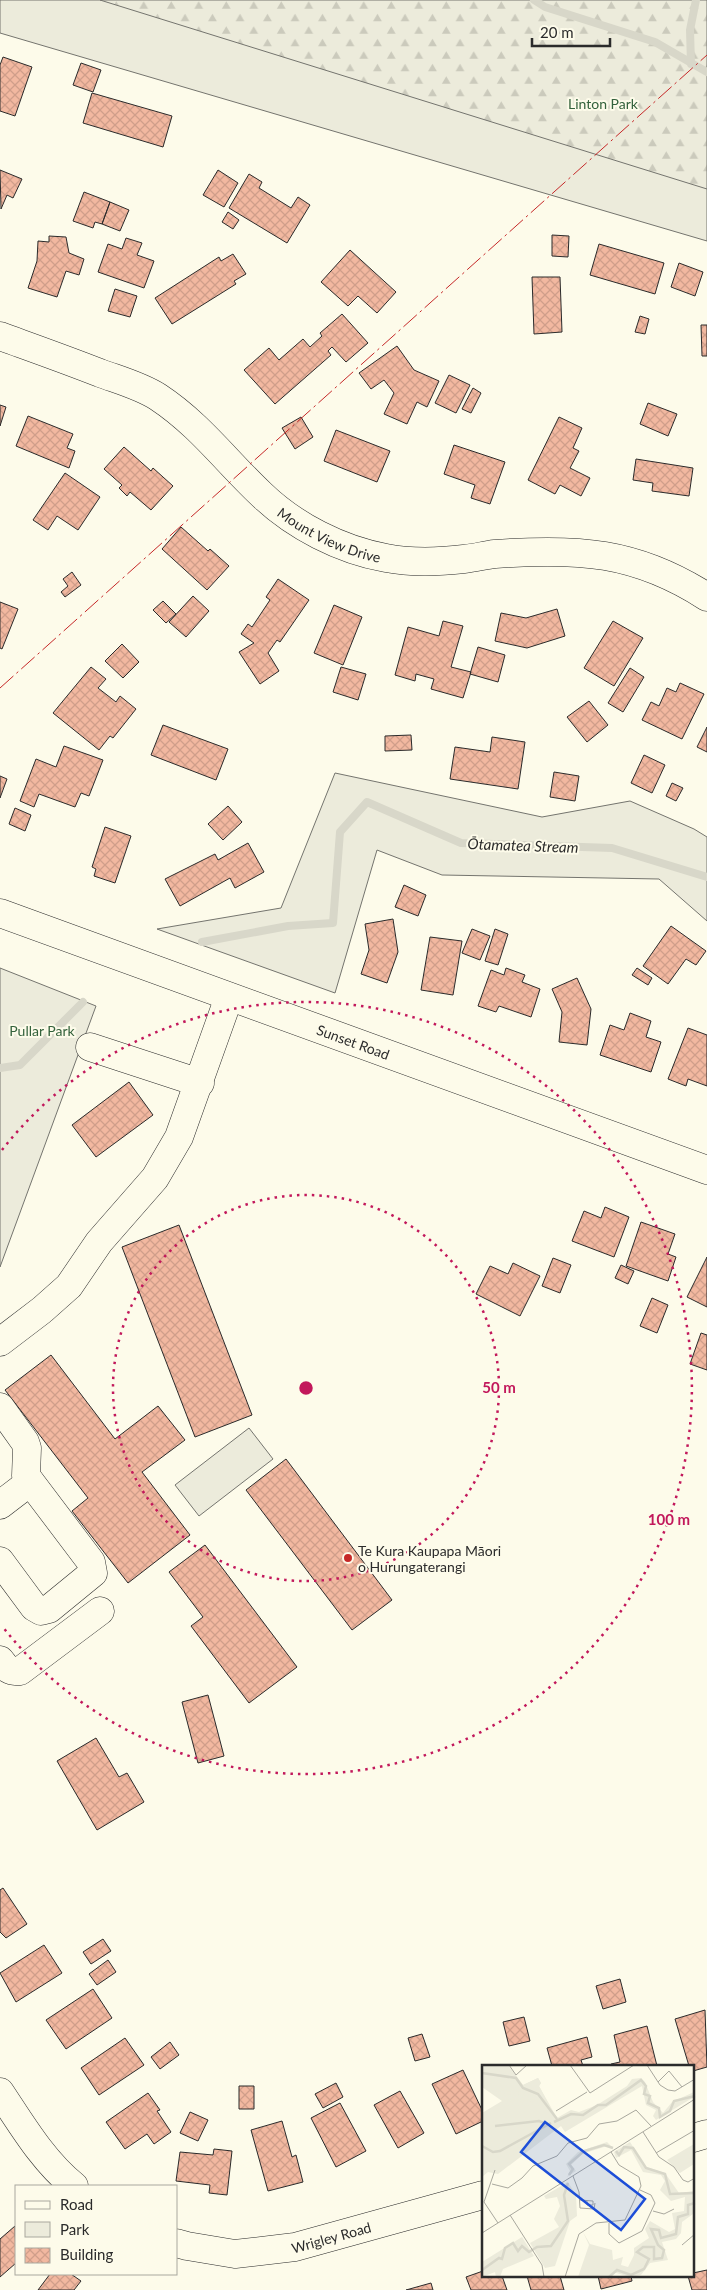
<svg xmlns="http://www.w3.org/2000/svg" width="707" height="2290" font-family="Lato,sans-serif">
  <defs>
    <pattern id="forest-firs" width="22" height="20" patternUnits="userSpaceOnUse" patternTransform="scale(1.25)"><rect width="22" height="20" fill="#ecebdb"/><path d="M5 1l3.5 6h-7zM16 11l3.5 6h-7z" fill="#cbcabc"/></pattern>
    <pattern id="building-cross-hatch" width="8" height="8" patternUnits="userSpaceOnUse" patternTransform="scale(1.25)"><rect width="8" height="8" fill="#f2b8a0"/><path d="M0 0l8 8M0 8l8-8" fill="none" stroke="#d09e8a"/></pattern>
  </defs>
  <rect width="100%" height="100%" fill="#fdfbea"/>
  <!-- green -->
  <path fill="#ecebdb" stroke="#74746e" d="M0,0H707V241L0,33Z
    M335,773L542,817L630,801L694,829L707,837V921L659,879L442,875L377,850L335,993L157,929L281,908Z
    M0,968L96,1006L0,1267Z
    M249,1428L273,1459L199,1516L175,1485Z"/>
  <!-- forest -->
  <path fill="url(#forest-firs)" stroke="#74746e" d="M100,0H707V189Z"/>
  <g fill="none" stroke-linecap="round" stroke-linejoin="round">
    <!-- stream -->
    <path stroke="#d8d7c9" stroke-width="8" d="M534,0L545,7L655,42L707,72
      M691,64L690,30L696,0
      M202,942L288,926L333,923L340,832L367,802L461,843L612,848L707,877
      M0,1068L20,1065L83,1002"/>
  </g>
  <!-- building -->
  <path fill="url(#building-cross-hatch)" stroke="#2b2b2b" d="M3,57L32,67L15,116L0,111V65Z
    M81,63L101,70L93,92L73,85Z
    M92,93L172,116L163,147L83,123Z
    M0,170L22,179L13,198L7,195L1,209Z
    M218,170L238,183L224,207L203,195Z
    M249,174L262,182L259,188L291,208L298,197L310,205L287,243L229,208Z
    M84,192L110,202L102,224L95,222L93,228L73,221Z
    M110,202L129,210L120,231L102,224Z
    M228,212L239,220L233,229L222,222Z
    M552,235L569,236L568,257L552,256Z
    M49,236L66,237L69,253L84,259L79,275L66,271L57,297L28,288L37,261L38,241L49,242Z
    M126,238L142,243L137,255L154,261L144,288L98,272L108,244L122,249Z
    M599,244L664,263L655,294L590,275Z
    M350,250L396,292L377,313L358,296L348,306L321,282Z
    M233,254L246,274L234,281L236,284L172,324L155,298L219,257L221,261Z
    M679,263L703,272L695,296L671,287Z
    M532,277H560L562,332L534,334Z
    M115,289L137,296L130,317L108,311Z
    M342,314L368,343L346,362L332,347L328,351L331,355L275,404L244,370L269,348L279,360L303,339L310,347L322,336L320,333Z
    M640,316L649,319L645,334L635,332Z
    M701,325H707V356H702Z
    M397,346L414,370L439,381L427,407L417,402L407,424L384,414L394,393L384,380L371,389L359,373Z
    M449,375L470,385L456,413L435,403Z
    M473,388L481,393L471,413L462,409Z
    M648,403L677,414L668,436L640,424Z
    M0,405L6,407L0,426Z
    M28,416L73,434L67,448L75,451L69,468L16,446Z
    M301,417L313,437L295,449L282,428Z
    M559,417L582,428L573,448L579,451L570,468L590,478L581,496L560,485L555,494L528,480Z
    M336,430L390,451L377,482L324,461Z
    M454,445L505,462L490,504L471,498L475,485L444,474Z
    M124,447L151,471L153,468L173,486L151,510L130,492L127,496L119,488L122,485L104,469Z
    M636,459L693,468L689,496L652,491L653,483L633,480Z
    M65,473L100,497L78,530L57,516L48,530L33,520Z
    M181,527L208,551L210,549L229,566L207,590L162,549Z
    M72,572L81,585L65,597L61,592L68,586L63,579Z
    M278,579L309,600L280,642L277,640L268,653L279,671L260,684L239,652L254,643L241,634L248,624L252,627L270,600L266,597Z
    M193,596L209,611L186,637L169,622Z
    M163,601L176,614L166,623L153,610Z
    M0,602L18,609L2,649L0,648Z
    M334,605L362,617L343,665L314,653Z
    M557,609L565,636L527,648L495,641L501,613L526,618Z
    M443,621L463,626L451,667L471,672L463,698L431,689L434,679L416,674L415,681L395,675L408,627L439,636Z
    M613,621L643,638L614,686L584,668Z
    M122,644L139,662L123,678L105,661Z
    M478,647L505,655L498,682L470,674Z
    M91,667L106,679L98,688L116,702L120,696L136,709L113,738L110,736L99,750L53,713Z
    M341,667L366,674L358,700L333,692Z
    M630,668L644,677L623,712L608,703Z
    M680,683L704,694L682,739L642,720L651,702L659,706L667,688L676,692Z
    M589,701L608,725L587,742L567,717Z
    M163,725L228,749L216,780L151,755Z
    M707,727V752L697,747Z
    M411,735L412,750L385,751V736Z
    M492,737L525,742L518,789L450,779L455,747L490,752Z
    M64,746L103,760L89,796L81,793L75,807L39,794L34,807L20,801L36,759L56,767Z
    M644,755L665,765L652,793L631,783Z
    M554,772L579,776L575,801L550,797Z
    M0,776L7,779L0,798Z
    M672,783L683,788L676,801L666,796Z
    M228,806L242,822L223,840L208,824Z
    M15,808L31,815L25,831L9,824Z
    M105,827L131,836L115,883L94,876L96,869L92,867Z
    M248,843L264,872L235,888L230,878L180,906L165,879L215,854L218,860Z
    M404,885L426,895L418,916L395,907Z
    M393,919L398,952L387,983L361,974L369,950L365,924Z
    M671,926L706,951L696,965L686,959L668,984L643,966Z
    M472,929L490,936L480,960L462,953Z
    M495,929L508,934L498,965L485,961Z
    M430,937L462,941L453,995L421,990Z
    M506,968L525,975L522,982L540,989L531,1017L499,1006L496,1012L478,1006L491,970L504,975Z
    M637,968L652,978L648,985L632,975Z
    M577,978L591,1009L587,1045L559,1042L562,1012L552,989Z
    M630,1013L651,1021L646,1037L661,1042L651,1072L600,1055L610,1025L624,1030Z
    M688,1028L707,1035V1086L688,1079L686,1086L668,1079Z
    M129,1082L153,1115L96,1157L72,1125Z
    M605,1207L629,1217L614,1257L572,1241L584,1211L601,1218Z
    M641,1222L675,1234L668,1254L676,1257L668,1281L626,1266Z
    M179,1225L252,1415L195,1437L122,1247Z
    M707,1257V1307L687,1297Z
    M553,1258L571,1265L560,1293L542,1286Z
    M513,1263L540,1276L520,1316L476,1294L490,1266L508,1274Z
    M621,1265L634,1271L628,1284L615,1278Z
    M652,1298L668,1305L657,1333L640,1326Z
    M701,1333L707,1335V1370L690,1364Z
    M51,1355L115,1439L158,1406L185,1440L142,1472L190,1535L128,1583L72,1511L88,1498L5,1390Z
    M286,1459L392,1600L352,1630L246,1490Z
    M205,1545L297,1667L249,1703L191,1626L203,1617L169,1572Z
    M208,1695L224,1756L198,1763L182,1702Z
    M96,1738L119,1777L127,1773L144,1802L97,1830L57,1761Z
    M3,1888L27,1924L6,1938L0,1932V1890Z
    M103,1939L111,1951L91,1964L83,1952Z
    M44,1945L62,1973L16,2002L0,1973Z
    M108,1960L116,1972L97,1985L89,1974Z
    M620,1979L626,2002L603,2009L596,1986Z
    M93,1989L112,2018L66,2049L46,2020Z
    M705,2010L707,2067L693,2071V2066H689L675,2019Z
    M524,2017L530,2041L509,2046L503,2022Z
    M647,2026L657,2066H612L611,2064L620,2062L614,2035Z
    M422,2034L430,2057L415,2061L408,2038Z
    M587,2037L592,2057L581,2060L583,2066H552L547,2048Z
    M125,2038L144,2065L99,2095L81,2068Z
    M170,2042L179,2055L160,2069L151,2057Z
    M463,2070L483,2112V2121L456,2134L432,2084Z
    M336,2083L343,2097L323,2108L315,2094Z
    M239,2086H254V2109H239Z
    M400,2091L424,2133L398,2148L374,2105Z
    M148,2093L160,2110L157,2111L171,2132L154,2144L147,2134L125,2149L106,2122Z
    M340,2103L366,2151L336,2167L311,2118Z
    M190,2112L208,2120L198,2141L180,2133Z
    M282,2121L292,2157L296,2155L303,2182L268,2191L251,2130Z
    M214,2149L232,2151L227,2195L209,2193L210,2185L176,2181L180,2152L213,2155Z
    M15,2226L16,2263L0,2277V2239Z
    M707,2270V2290H692L688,2276H693V2273Z
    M483,2271V2276H502L507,2290H471L466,2277Z
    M50,2274H71L81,2281L74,2290H38Z
    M527,2276H560L564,2290H531Z
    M598,2276H631L632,2281L601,2289Z
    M431,2283L433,2290H406Z"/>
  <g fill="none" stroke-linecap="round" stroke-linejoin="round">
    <!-- minor casing -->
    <g stroke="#2b2b2b" stroke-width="29">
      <g id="minor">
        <path id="s1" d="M0,336C33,348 67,360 100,373C119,380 141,386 158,397C199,424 226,461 261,494C294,526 341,550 386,558C412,563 438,562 464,559C475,558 485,555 495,554C577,548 636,551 707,597"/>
        <path d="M90,1047L200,1083"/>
        <path d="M0,1342L42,1310L69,1286L99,1242L155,1178L179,1137L229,997"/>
        <path d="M0,1407L25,1442L27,1448L26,1476L91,1562L93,1573L49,1609L41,1611L34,1607L0,1561"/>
        <path d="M0,1505L30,1482"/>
        <path d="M0,1660C6,1668 9,1672 20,1671L100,1611"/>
        <path d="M0,2092C22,2125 43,2161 74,2186"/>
        <path d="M693,2138L707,2134"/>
        <path id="s2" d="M176,2243L187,2246L235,2254L295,2247L483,2195"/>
      </g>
    </g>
    <!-- major casing -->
    <g stroke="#2b2b2b" stroke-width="29">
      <g id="major">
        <path id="s3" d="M0,913L707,1170"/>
      </g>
    </g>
    <!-- minor -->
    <use href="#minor" stroke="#fdfbea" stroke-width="28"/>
    <!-- major -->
    <use href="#major" stroke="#fdfbea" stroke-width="28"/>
    <!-- power -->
    <path stroke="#c62828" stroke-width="1" stroke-dasharray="18 4 2.5 4" stroke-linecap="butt" d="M0,688L707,55"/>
  </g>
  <!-- distance rings -->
  <g fill="none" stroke="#c2185b" stroke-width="2.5" stroke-dasharray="2.5 5">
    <circle cx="306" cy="1388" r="193"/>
    <path d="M2 1150A386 386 0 1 1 2 1626"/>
  </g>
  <!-- markers -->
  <circle fill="#c62828" stroke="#fdfbea" stroke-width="2" cx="348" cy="1558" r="5"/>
  <g text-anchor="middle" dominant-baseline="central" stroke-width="4" stroke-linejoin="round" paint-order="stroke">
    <!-- park labels -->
    <g font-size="14" fill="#34623c" stroke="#fdfbea">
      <text x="603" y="103">Linton Park</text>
      <text x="42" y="1030">Pullar Park</text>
    </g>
    <!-- street labels -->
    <g font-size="14" fill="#2b2b2b" stroke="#fdfbea">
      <text stroke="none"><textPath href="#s1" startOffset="392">Mount View Drive</textPath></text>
      <text stroke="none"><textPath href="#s3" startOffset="376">Sunset Road</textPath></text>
      <text stroke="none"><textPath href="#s2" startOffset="158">Wrigley Road</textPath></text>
    </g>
    <!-- poi labels -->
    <g font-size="14" fill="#2b2b2b" stroke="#fdfbea" text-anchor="start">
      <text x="358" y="1550">Te Kura Kaupapa Māori<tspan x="358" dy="16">o Hurungaterangi</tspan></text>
    </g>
    <!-- water labels -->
    <g font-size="15" font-style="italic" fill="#2b2b2b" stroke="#fdfbea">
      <text transform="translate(523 845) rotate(2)">Ōtamatea Stream</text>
    </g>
  </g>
  <!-- overview -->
  <g transform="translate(482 2065)">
    <rect width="212" height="212" fill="#fdfbea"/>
    <path d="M0,0L33,10L41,20L56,13L59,18L57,21L75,53L89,45L97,47L115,40L145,21L150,14L159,13L163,17L171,37L181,48L190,37L212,27V32L174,55L171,51L174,45L164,40L160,21L83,67L79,61L16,109L6,107L0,112V48L20,36L0,22ZM125,77L131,83L125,81L100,89L89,100L94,106L85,112L88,106L84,99L96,87ZM148,77L164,102L183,108L197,128L212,126L211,149L200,157L199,168L194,174L180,177L186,195L168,198L159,210L148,212L131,207L129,212H96L107,180L101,167L108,179L130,185L131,195L141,192L139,200L146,202L152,190V183L167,173L163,164L168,156L187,167L193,164L190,148L202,146L203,132L189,136L178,125L183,116L179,110L161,107L149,85L134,93L132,87ZM212,79V99L198,108L185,95ZM86,117L94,130L95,151L88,156L73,201L63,203L48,178L77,162L72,154L78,141L75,132L64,134L62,131ZM40,172L52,191L21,204L18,212H14L13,207L0,212V197Z" fill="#ecebdb"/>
    <path d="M0,0H26L41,20L56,13L59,18L57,21L67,40L48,36L37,31L36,26L27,30L12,26L0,18ZM49,52H58L72,63L32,90L26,81L10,88L0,82V56L9,59L16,55L44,57Z" fill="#ecebdb"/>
    <path fill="none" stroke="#d8d7c9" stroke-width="2.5" d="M0,8L34,13L41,23L56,29L75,54M72,57L89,49L101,50L116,40H124L159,15L164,21L162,29L168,31L166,38L177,43L178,52L188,46L192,36L213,31M13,61L57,56L65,59M0,81L11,87L18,86L69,58M134,86L137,90L142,82L151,83L164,103L183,109L188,129L213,128M87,110L91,104L87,99L102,86L122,80L131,83M0,205L17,193L20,194L23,183L31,178L36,186L40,181L47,187L55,182L69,181L86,156L82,130L86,118M127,212L135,205L149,210L162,204L167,194L155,187L161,182H172V194L180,193L182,185L176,180L169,164L177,165L179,173L194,169L196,152L206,149V140L213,138"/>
    <path fill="none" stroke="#a9a89e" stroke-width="1" d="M27,0L34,10L45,0M88,0L108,28L152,0M165,0L178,20L186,25L193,26L213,14M176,17L187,6L200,22M74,46L105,27M161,67L177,92L192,102L201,115L206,117L213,113M174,88L213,65M13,105L2,137L16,158M91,111L97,127L98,143L112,144L113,138M10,119L26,123L40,113L51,101L75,91L86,78L105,73L117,59L135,56L154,45L169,61M98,135L111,136V140H105V136M171,146L182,149L192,144M28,150L60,200L62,212M127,158V169L137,178L160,166L173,138L169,130L158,125M0,168L213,34M200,180L213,169M83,212L97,169L114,158L143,155L159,121L157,112L137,100L129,87"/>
    <path fill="#1d4ed8" fill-opacity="0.15" stroke="#1d4ed8" stroke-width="2.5" d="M63,57L163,134L139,165L39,87Z"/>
    <rect width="212" height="212" fill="none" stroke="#2b2b2b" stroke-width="2.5"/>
  </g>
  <circle cx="306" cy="1388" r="8" fill="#c2185b" stroke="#fdfbea" stroke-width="2.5"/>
  <g font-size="15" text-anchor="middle" font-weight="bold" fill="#c2185b" stroke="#fdfbea" stroke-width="4" stroke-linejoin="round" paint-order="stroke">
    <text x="499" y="1393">50 m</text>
    <text x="669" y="1525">100 m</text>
  </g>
  <!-- legend -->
  <rect x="15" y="2185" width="162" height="90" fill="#fdfbea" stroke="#a9a89e"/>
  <rect x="25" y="2201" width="25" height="8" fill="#fdfbea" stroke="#a9a89e"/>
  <text x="60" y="2210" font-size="15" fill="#2b2b2b">Road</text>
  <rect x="25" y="2222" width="25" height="15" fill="#ecebdb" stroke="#a9a89e"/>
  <text x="60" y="2235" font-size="15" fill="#2b2b2b">Park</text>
  <rect x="25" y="2248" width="25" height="15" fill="url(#building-cross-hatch)" stroke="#a9a89e"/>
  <text x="60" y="2260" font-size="15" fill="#2b2b2b">Building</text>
  <!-- scale -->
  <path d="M532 38v8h78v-8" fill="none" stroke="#2b2b2b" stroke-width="2.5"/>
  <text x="540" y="38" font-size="15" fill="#2b2b2b" stroke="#fdfbea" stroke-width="4" paint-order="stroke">20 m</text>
</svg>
